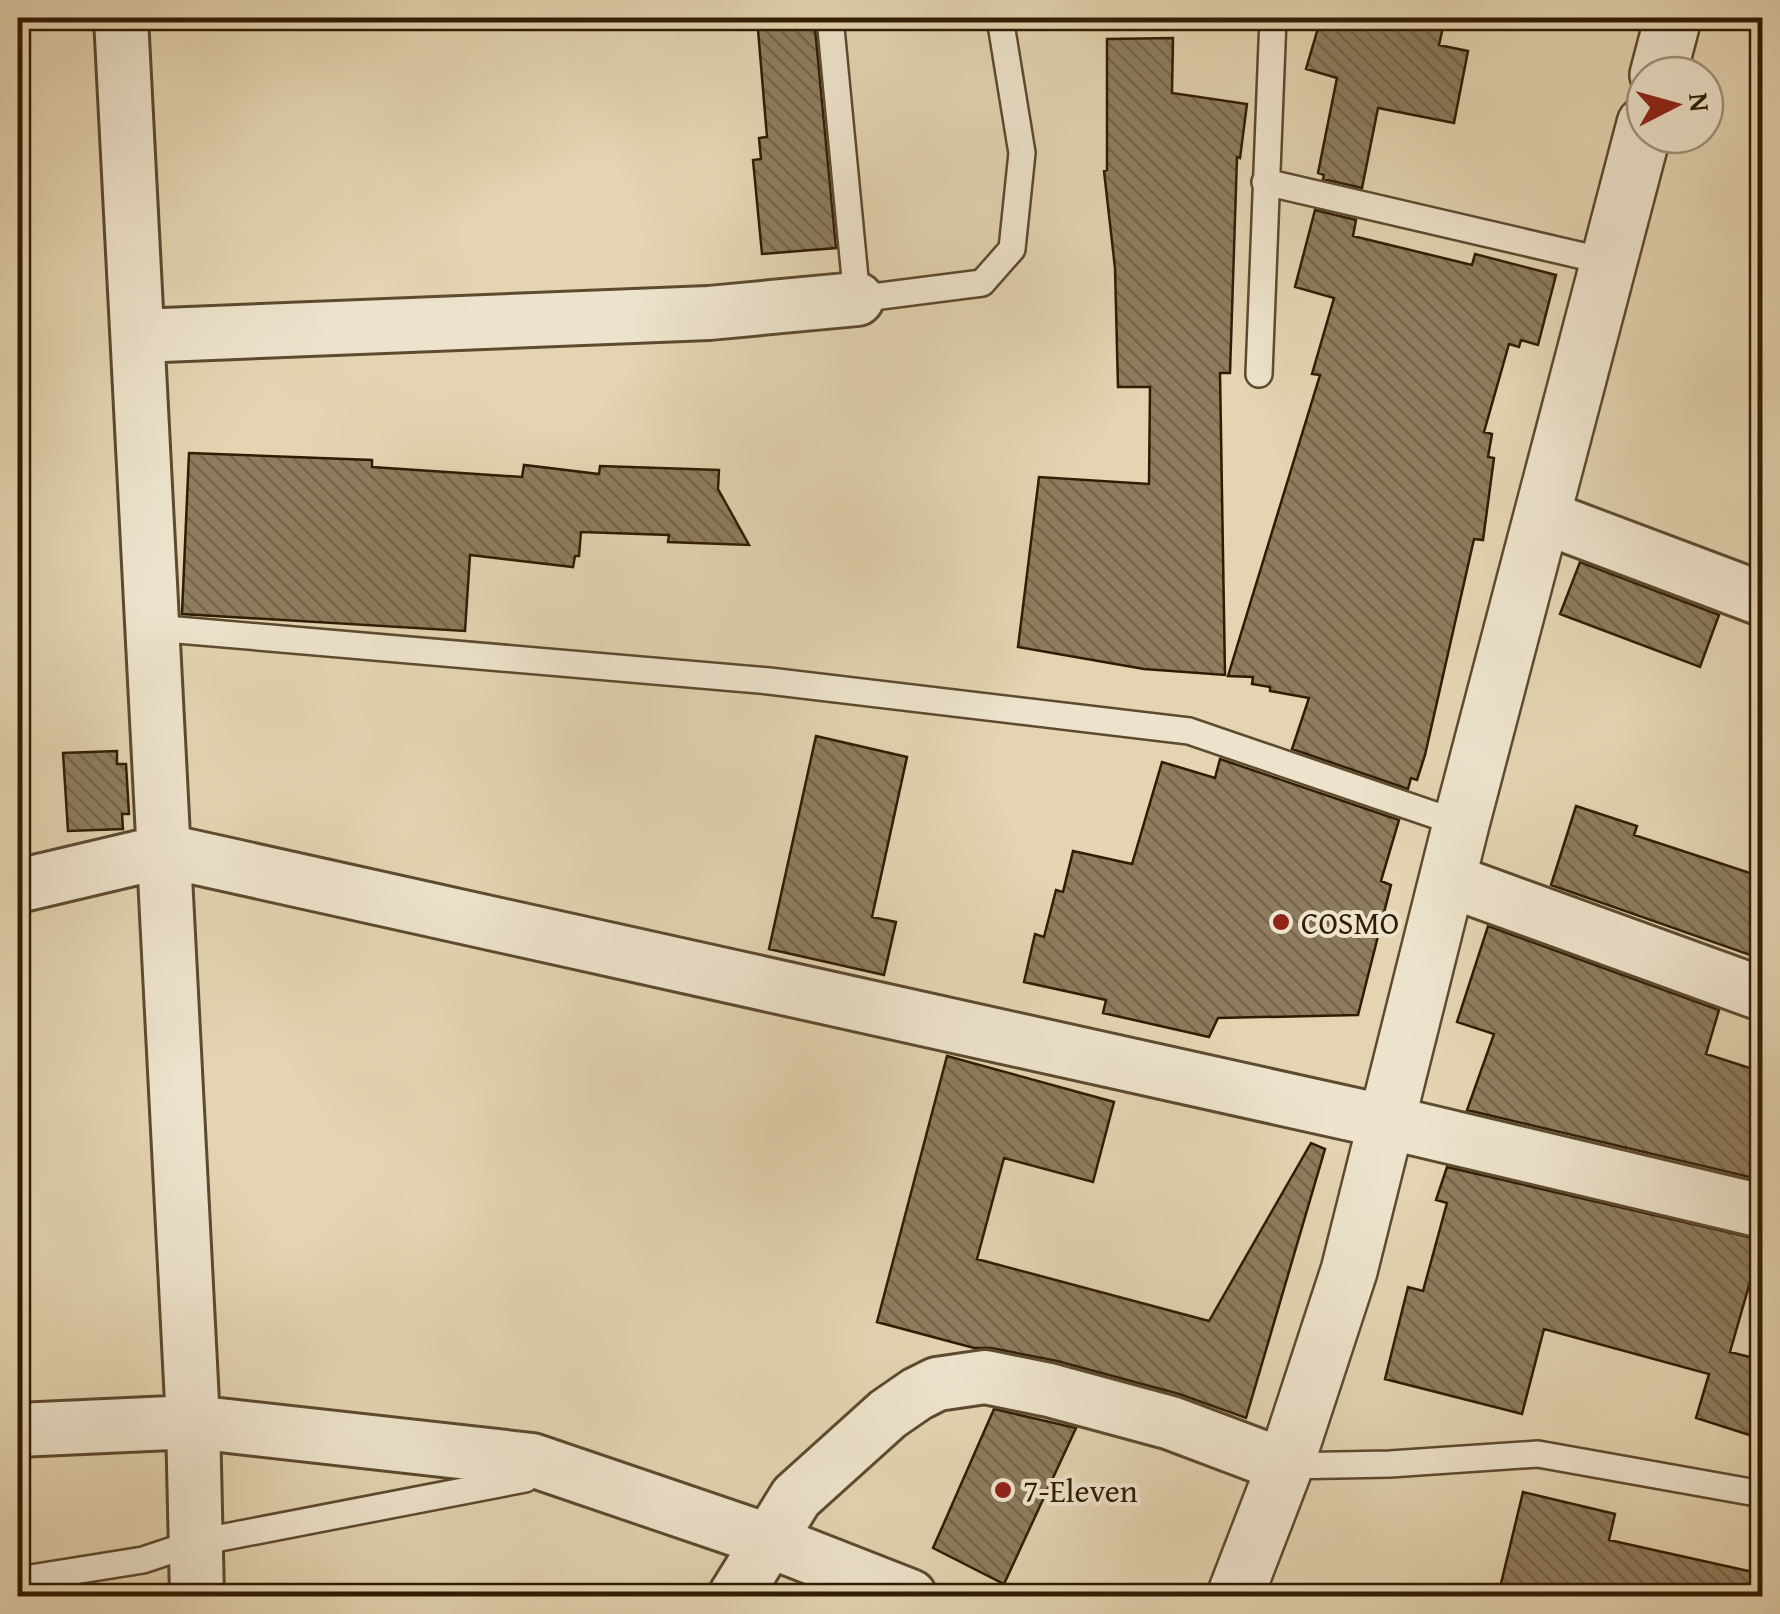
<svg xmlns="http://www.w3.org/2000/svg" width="1780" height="1614" font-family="'Gentium Book Plus',serif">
  <defs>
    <pattern id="building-back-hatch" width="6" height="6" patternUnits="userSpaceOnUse" patternTransform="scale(2.5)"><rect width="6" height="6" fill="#8e7c5e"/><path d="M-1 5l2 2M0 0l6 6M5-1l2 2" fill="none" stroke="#74654b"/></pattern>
  </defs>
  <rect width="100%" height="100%" fill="#e4d4b1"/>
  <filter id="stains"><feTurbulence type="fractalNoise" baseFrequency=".002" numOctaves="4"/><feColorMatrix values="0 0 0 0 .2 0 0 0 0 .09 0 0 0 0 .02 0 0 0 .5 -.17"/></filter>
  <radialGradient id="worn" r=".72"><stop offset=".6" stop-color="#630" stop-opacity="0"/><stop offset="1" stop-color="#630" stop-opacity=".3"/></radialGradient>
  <!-- building -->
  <path fill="url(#building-back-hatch)" stroke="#301c04" stroke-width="2.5" d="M757,18H814L836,248L762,254L753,160L761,159L759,138L767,137Z
    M1321,18H1445L1439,45L1468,51L1454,123L1378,108L1362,188L1323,179L1324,175L1318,173L1337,78L1306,69Z
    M1173,38L1172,93L1247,104L1240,158L1237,157L1230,373H1220L1225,675L1144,669L1018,647L1039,477L1149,484L1150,387H1118L1115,268L1104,171L1107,170V39Z
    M1315,210L1356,220L1353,236L1472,265L1475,254L1556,275L1538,345L1521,340L1519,347L1509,344L1484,432L1492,434L1488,457L1494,458L1483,540L1474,539L1425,755L1417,780L1411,778L1408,789L1292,749L1309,698L1270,691V687L1252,684L1253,677L1228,676L1320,375L1312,374L1334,298L1295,287Z
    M189,453L372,460V467L522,477L524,465L599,474L600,466L719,470L718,489L749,545L668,542L669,535L581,532L579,556H575L573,567L470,555L465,631L182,614Z
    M1580,562L1719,615L1700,667L1560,614Z
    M816,736L907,757L872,917L896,922L884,975L769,949Z
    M117,751V764H126L129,814H122L123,829L68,831L63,753Z
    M1220,759L1399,820L1381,881L1391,885L1358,1015L1218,1018L1209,1037L1103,1013L1106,1000L1024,982L1035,934L1044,937L1056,890L1063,892L1073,851L1132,864L1162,762L1215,778Z
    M1576,806L1637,826L1634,835L1762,877V916L1750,955L1551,885Z
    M1488,926L1719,1010L1706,1054L1762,1072V1180L1467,1110L1494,1034L1457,1022Z
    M947,1056L1114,1102L1093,1182L1004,1158L977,1259L1209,1321L1311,1143L1325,1149L1246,1418L1179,1394L1057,1361L991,1348H974L877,1322Z
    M1447,1167L1762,1240L1730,1352L1762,1360V1439L1696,1418L1709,1374L1544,1329L1522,1414L1385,1379L1408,1287L1423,1291L1447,1203L1436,1200Z
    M994,1409L1076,1428L1004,1584L933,1548Z
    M1523,1492L1615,1514L1609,1540L1762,1574V1596H1498Z"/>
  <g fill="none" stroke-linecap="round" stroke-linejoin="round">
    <!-- service casing -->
    <g stroke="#5d4a2f" stroke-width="30">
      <path id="service" d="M830,18L857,299L982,283L1012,249L1022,153L1000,18
        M1265,182L1609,262
        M1259,374L1273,18
        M154,628L769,681L1189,731L1461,824
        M1285,1466L1390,1464L1538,1454L1762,1494
        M18,1580L143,1560L194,1543L525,1479L529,1469"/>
    </g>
    <!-- minor casing -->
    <g stroke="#5d4a2f" stroke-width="58">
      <path id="minor" d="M121,18L193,1422L197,1596
        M138,336L709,313L857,299
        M1544,517L1762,599
        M1448,880L1762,994
        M18,886L166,851L1387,1122L1762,1211
        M18,1430L193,1422L532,1460L767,1540L910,1596
        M735,1596L796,1497L888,1414L917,1394L937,1384L985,1377L1049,1390L1171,1423L1285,1466"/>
    </g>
    <!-- tertiary casing -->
    <g stroke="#5d4a2f" stroke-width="60">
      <path id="tertiary" d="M1658,75L1673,18
        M1235,1596L1285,1466L1349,1271L1461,824L1645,124"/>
    </g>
    <!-- service -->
    <use href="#service" stroke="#ede3cc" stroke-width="25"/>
    <!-- minor -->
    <use href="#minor" stroke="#ede3cc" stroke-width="52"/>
    <!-- tertiary -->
    <use href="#tertiary" stroke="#ede3cc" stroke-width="55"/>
  </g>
  <!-- markers -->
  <g fill="#8f2418" stroke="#ede3cc" stroke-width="4">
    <circle cx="1281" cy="922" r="10"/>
    <circle cx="1003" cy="1490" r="10"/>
  </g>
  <g text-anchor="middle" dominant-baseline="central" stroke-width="8" stroke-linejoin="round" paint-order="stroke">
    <!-- poi labels -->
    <g font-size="32" fill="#301c04" stroke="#ede3cc" text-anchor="start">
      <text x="1301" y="922">COSMO</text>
      <text x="1023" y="1490">7-Eleven</text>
    </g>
  </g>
  <!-- margin -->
  <rect width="1780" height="1614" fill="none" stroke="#e4d4b1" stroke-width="60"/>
  <rect x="20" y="20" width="1740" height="1574" fill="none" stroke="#301c04" stroke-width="5"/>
  <rect x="30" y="30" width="1720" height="1554" fill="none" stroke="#301c04" stroke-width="2.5"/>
  <!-- north arrow -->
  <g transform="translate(1675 105) rotate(84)"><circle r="48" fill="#ede3cc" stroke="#a1937c" stroke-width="2.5"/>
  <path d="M0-8L18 38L0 25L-18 38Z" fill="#8f2418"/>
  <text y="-15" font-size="28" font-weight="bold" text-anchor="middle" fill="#301c04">N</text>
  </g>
  <rect width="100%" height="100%" filter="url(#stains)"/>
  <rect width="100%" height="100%" fill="url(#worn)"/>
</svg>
